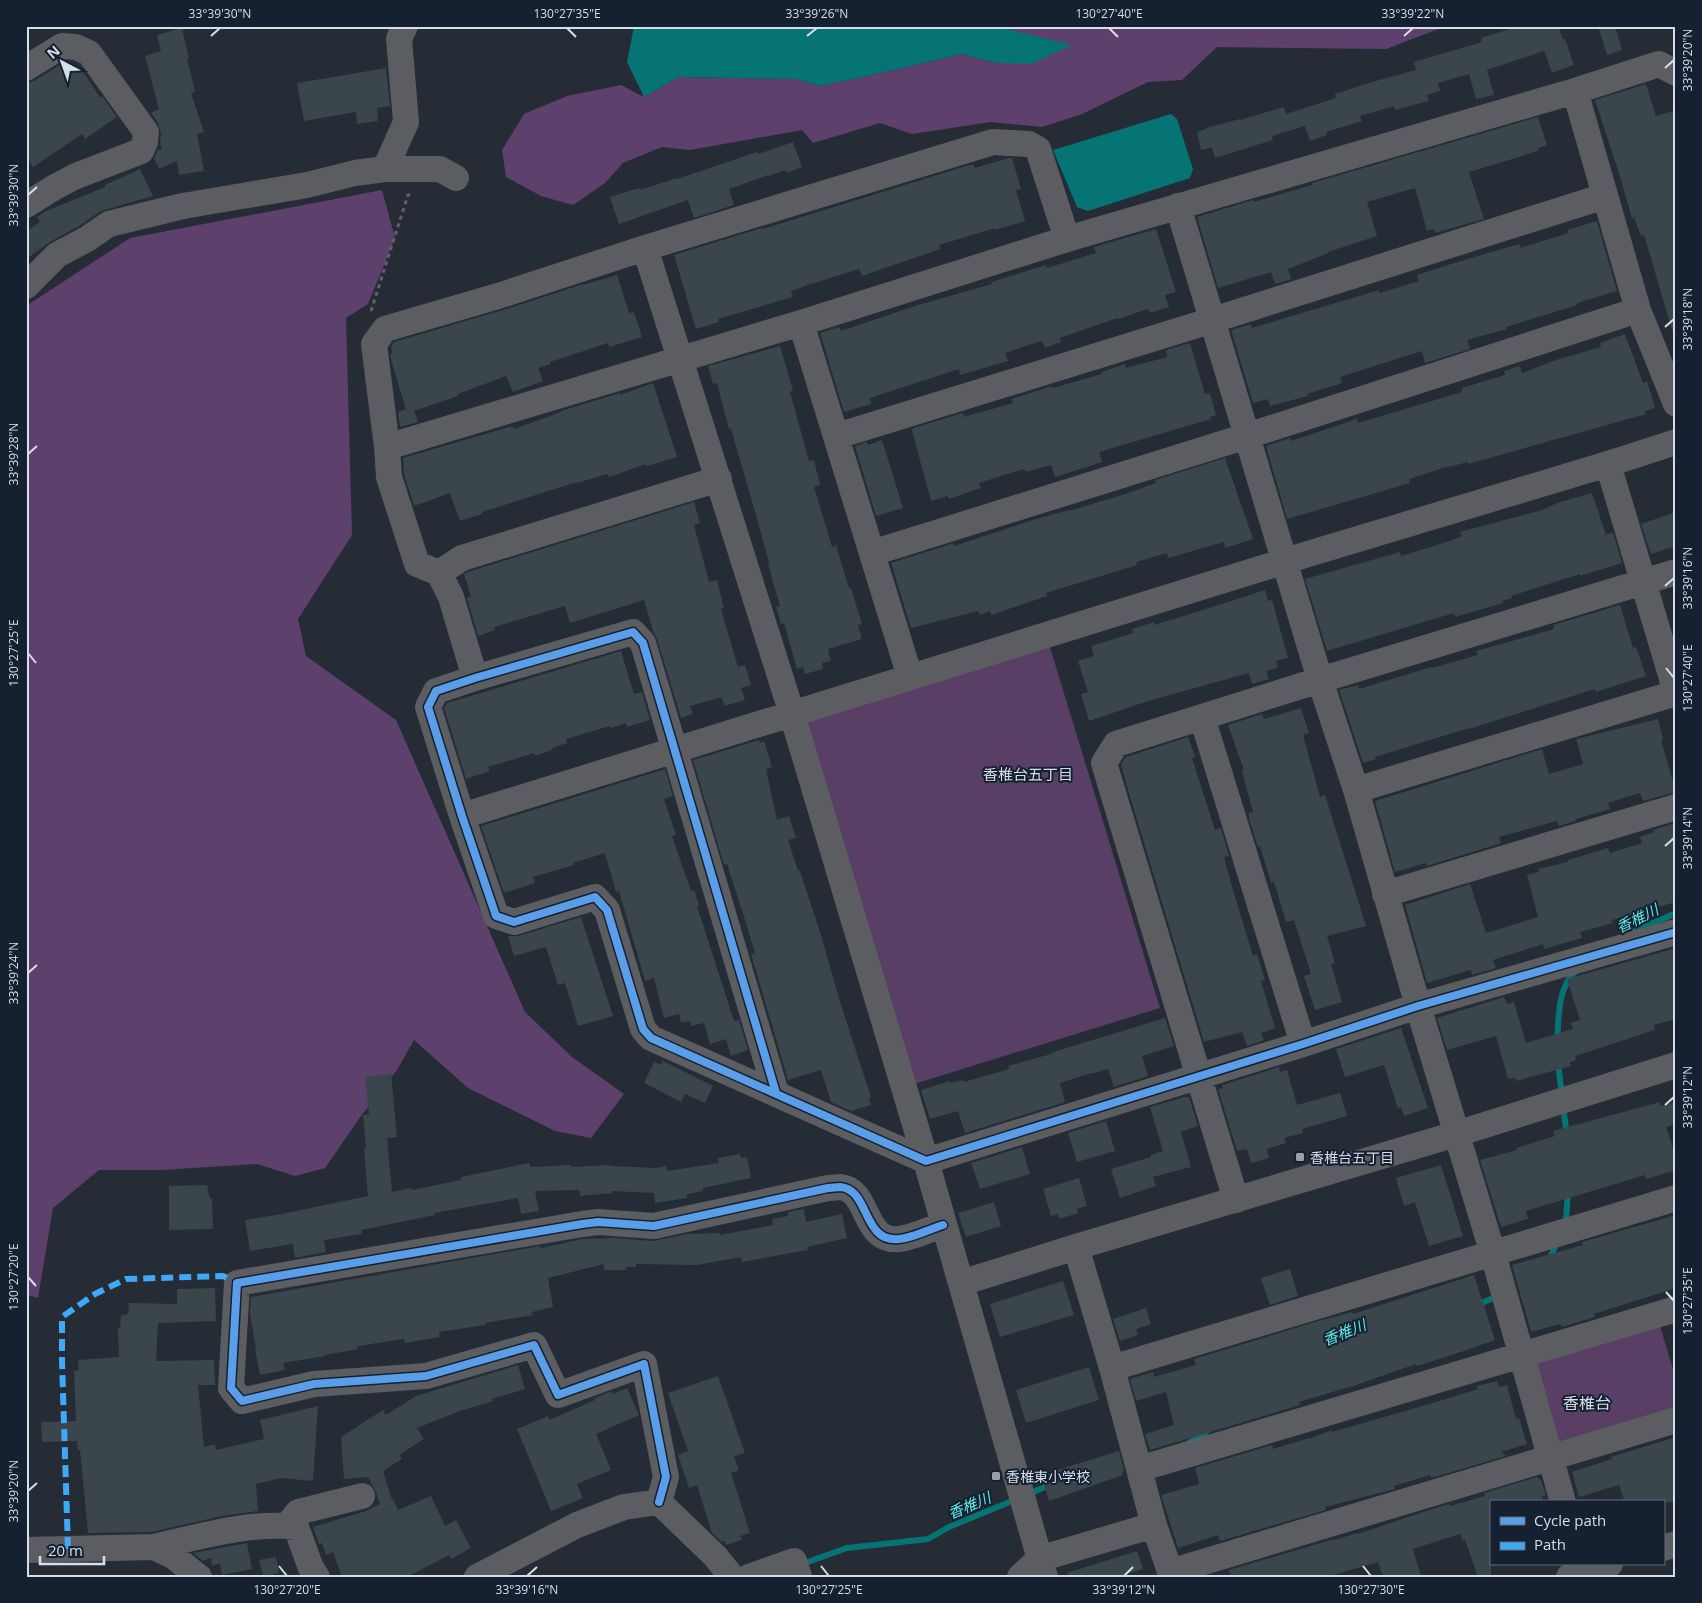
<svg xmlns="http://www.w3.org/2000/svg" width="1702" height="1603" font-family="'Open Sans','Noto Sans JP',sans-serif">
  <rect width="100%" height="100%" fill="#252c35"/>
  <!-- green -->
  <path fill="#593e66" d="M1049,644L1160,1008L914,1084L799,722Z
    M1659,1323L1676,1379V1409L1557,1445L1532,1361Z"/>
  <!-- forest -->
  <path fill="#5d406c" d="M994,26H1450L1436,30L1386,49L1217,47L1182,80L1148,82L1082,114L1042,127L991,122L912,134L880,123L813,143L802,130L690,150L662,147L623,163L605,183L573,205L541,196L506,177L502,150L524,114L567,96L621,85L644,97L679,77L795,79L819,86L868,76L962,54L996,63L1071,45Z
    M382,190L395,238L368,304L346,318L352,535L298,619L306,656L396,720L525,1012L572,1057L624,1094L591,1138L555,1131L468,1088L414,1040L397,1070L361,1116L325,1168L295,1176L257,1164L161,1170H99L53,1208L38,1298L26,1295V306L130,238Z"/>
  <!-- water -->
  <path fill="#067375" d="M634,26H994L1072,45L1031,64L996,63L962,54L868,76L819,86L795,79L679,77L644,97L627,62Z
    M1171,114L1177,119L1193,169L1190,178L1088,211L1077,207L1053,150Z"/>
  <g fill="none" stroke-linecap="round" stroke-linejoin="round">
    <!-- stream -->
    <path stroke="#067375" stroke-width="6" d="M1633,932L1676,913
      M1557,1041C1559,1019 1557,987 1576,971
      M1556,1063H1558L1562,1096
      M1563,1106L1567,1136
      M1565,1225L1566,1221L1568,1190
      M1548,1261L1558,1241
      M1477,1305L1500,1295
      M1190,1442L1204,1434L1210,1427
      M1026,1495L1052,1484
      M802,1564L847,1548L928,1539L949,1527L1017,1499"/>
  </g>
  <!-- building -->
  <path fill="#3a454c" d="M1519,26H1558L1563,39H1565L1574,65L1552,73L1544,51L1487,70L1494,95L1476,99L1469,74L1438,83L1440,91L1427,95L1429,101L1395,110L1394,106L1360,116L1362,121L1326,132L1327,135L1310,141L1305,126L1272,136L1273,140L1215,158L1212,147L1201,150L1197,132L1207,129L1206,128L1240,119V120L1284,107L1286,114L1336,98L1335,94L1372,82L1416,70L1414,62L1482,42L1481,38Z
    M1598,26H1615L1622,50L1607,55Z
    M182,28L189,59H187L195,92L191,93L204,132L197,134L204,171L179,175L177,161L159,169L154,158L158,150L162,149L160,143L161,133L158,123L151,113L159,109L145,56L161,51L157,35Z
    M66,61L71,62L76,70L80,67L97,93L100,97L102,96L117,117L85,139L82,134L33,167L26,156V83L34,81Z
    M386,68L390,106L377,108L378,121L357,124L356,112L304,121L297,83Z
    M1646,84L1656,116L1676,110V329L1672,330L1644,235L1641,236L1634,217L1632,218L1618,170L1595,100Z
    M1538,117L1547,145L1538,148L1539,150L1519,157L1469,172L1484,219L1435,233L1434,229L1427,231L1415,188L1367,202L1377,236L1328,252V253L1288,269L1291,279L1275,284L1271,272L1218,288L1197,217L1253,200L1254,202L1312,185V183Z
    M793,142L802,167L787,173L785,170L768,176V175L729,189L734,205L694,218L688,200L619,224L610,197L639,188L640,190L677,178V179L757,152L758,154Z
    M1009,158H1012L1021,189L1016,190L1025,221L995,230V228L939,245L940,249L862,276L859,269L801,287V288L791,291L793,297L718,319L719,322L696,329L674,255L762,228L763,229L969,165H974L975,168Z
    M140,169L153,196L101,211L79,226L50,242L26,259V232L40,222L37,217L46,211L105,187V185Z
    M1597,221L1617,291L1577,303V305L1506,327L1507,329L1467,340L1470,349L1425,363L1422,351L1340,377L1342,383L1307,394L1308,396L1270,406L1268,399L1253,403L1231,330L1251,324L1252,328L1379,290L1380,293L1419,281L1417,275L1451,264L1519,244L1521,248L1568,233L1567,230Z
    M1156,229L1176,292L1165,295L1169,307L1150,313L1148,309L1118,319L1117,318L1060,338L1061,342L1045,348L1042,341L1025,346L1005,353L1008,361L960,375L959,369L870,398L871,404L844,412L820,333L839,327L841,331L918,305L992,284L991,282L1046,265L1047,268L1096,253L1094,247Z
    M617,275L629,313L634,312L642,337L609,347L608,343L550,362L551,364L538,368L543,381L513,392L506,376L458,394V396L414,411L418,422L400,427L398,412L406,409L392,363L390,354L393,353L391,347L394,342L503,310L583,284V285Z
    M1625,334L1643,383L1647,381L1655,408L1645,411L1646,414L1468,464V462L1449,467V466L1409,479L1410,483L1287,519L1266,446L1290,438L1291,441L1357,419L1358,423L1462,392V388L1505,375L1504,371L1520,366L1522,373L1559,359L1601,347L1600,343Z
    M1190,343L1205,394L1210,393L1216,415L1210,417L1211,419L1099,452L1102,462L1055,477L1051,465L1026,472L1024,469L979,483L981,488L949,499L948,496L931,501L912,431L913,428L963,413L964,417L1013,403L1012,399L1052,386L1053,388L1102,374V372L1125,364L1126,368L1167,357L1166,350Z
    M780,346L793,391L790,392L809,461L814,460L820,485L814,487L832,547L836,545L849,588H851L862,624L858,625L862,639L828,649L831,661L822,663L823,669L805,674L803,667L797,669L784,623L781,624L776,607L780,606L768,564L769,563L756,515L731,429H729L717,383L713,384L708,366Z
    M653,383L677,457L647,466L646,464L609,477L607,474L577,483V482L482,512V514L460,521L450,493L414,506L404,474L403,458L513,426L514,429L561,412V411L620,393V395Z
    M882,440L903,508L876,516L855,446L867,442L868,445Z
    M1225,458L1253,539L1225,548L1224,542L1168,558L1167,553L1136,562L1137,565L1046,593L1047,596L991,615L990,611L980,615L978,611L911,628L891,563L954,543V546L1036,519L1069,510V511L1125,494L1156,483L1155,480Z
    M1592,493L1606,535L1613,532L1622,563L1580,576V574L1511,596L1512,598L1502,601L1503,603L1455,617L1454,613L1327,651L1305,579L1400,552L1401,556L1453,540L1462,536L1460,532L1542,510L1560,502Z
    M694,502L700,523L694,525L709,582L717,580L724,608L721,609L738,667L745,665L751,685L741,688L745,700L724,706L722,697L690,706L693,714L681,718L657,639L653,631L644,600L570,623L565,606L494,627L495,630L478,636L467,598L471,596L464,574L468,572Z
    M1676,512V546L1651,554L1641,524Z
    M1265,590L1268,601L1272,600L1288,658L1276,661L1278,668L1266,671L1269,679L1252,684L1249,673L1148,701L1089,721L1081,694L1088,692L1078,661L1094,656L1091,646L1133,633L1132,629L1154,622V625L1203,610Z
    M1620,605L1633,648L1636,647L1646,676L1596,692L1595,689L1469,729V728L1375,757L1376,759L1363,763L1339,690L1358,685L1359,689L1431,667L1432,668L1478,655L1476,651L1554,629L1553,625Z
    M621,651L634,694L642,692L650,720L627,727L626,723L611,728L610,726L566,739L567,743L552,748V750L535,756L534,753L488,767L490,771L466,779L444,708L447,703Z
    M1301,708L1309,733L1303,735L1320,797L1325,795L1366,926L1327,936L1335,963L1331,964L1342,1002L1315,1010L1304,976L1311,974L1294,920L1286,922L1274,882L1271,883L1260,846L1258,847L1249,819V813L1253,812L1242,771L1244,770L1228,725L1262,714L1264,719Z
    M1658,719L1663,740H1661L1676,792L1643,801L1640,793L1608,803L1610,809L1576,819V821L1559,826L1557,821L1499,837L1501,843L1495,845L1427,866L1426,863L1395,872L1375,801L1542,749L1549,774L1583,764L1576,739Z
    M1188,737L1195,757L1192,758L1215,830L1221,828L1229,856L1224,857L1233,890L1253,956L1257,954L1265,980L1261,981L1275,1028L1261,1033L1264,1040L1247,1046L1242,1032L1204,1042L1128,790L1121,764L1126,757Z
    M759,740L760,743L764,741L772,767L766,769L777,820L789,816L796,838L788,840L798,871H800L820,932L841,1005L871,1097L869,1098L871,1105L851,1111L831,1102L821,1070L788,1080L751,954L755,953L746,923L727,864L724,865L693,760Z
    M665,769L673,796L664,799L676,835L672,836L691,891L694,890L699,905L697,906L734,1021L739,1020L748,1050L731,1056L726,1039L710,1044L704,1023L691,1026L690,1021L681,1023L679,1014L664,1018L654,978L645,981L619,891L616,892L605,853L573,863L574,865L533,877L535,883L504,893L481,826Z
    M1676,823V902L1612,920L1613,923L1580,932L1582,938L1544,949L1543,944L1493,960L1496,968L1472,975L1471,970L1427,983L1405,905L1470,884L1486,933L1538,917L1527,875L1539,872L1538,869L1568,862V860L1608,848L1610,853L1642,843L1640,837L1654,832L1653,830Z
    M581,917L613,1016L578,1026L565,983L558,985L546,947L514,956L508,936H518Z
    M1676,948V1019L1654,1025L1655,1030L1575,1056L1576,1060L1570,1062L1571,1066L1516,1081L1515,1078L1508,1079L1496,1036L1447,1050L1437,1018L1504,997L1507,1004L1514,1002L1526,1043L1573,1029L1571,1023L1580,1020L1567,979Z
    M1165,1018L1174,1046L1142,1056L1148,1076L1114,1087L1108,1069L1091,1074V1073L1060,1083L1065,1102L965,1133L958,1111L930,1119L921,1090L950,1081L951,1083L963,1080L964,1082L1009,1069L1008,1066L1051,1054L1050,1053Z
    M1401,1028L1428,1108L1404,1116L1401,1107L1398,1109L1384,1065L1345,1077L1336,1049Z
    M663,1061L713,1086L705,1103L685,1094L681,1102L644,1083L654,1062L661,1065Z
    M1279,1067L1280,1072L1287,1070L1297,1105L1340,1093L1347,1116L1302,1129L1303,1133L1284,1138L1286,1143L1267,1149L1269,1158L1251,1163L1247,1149L1237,1151L1218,1089L1223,1088L1222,1085Z
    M391,1074L397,1137L387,1138L392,1192L411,1188L412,1190L461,1180V1177L529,1163L530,1167L571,1165V1167L609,1165L610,1166L657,1168L666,1166L667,1171L719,1163L718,1158L740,1154L741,1158L747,1157L751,1178L703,1188V1191L687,1194V1198L655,1203L654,1193L612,1191V1193L580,1196L579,1190L535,1191L539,1211L521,1214L518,1198L434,1213L435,1215L361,1230L362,1234L324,1240L326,1252L295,1258L293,1244L250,1251L245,1220L282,1214L368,1196L364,1149L366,1148L363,1115L369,1114L365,1077Z
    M1185,1097H1189L1198,1126L1181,1132L1191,1167L1153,1177L1156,1186L1120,1198L1111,1169L1151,1157V1155L1163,1151L1150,1107Z
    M1660,1102L1661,1106L1676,1102V1124L1666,1127L1676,1157V1170L1646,1179L1645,1175L1526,1211L1528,1219L1501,1227L1480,1160L1517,1150L1516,1148L1555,1136L1553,1131Z
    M1106,1121L1115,1151L1077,1162L1068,1133Z
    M1022,1147L1030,1174L980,1189L971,1163Z
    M1441,1165L1463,1236L1429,1246L1415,1202L1404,1206L1396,1178Z
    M1079,1178L1087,1206L1077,1209L1078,1213L1059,1219L1058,1214L1051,1216L1043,1189Z
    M207,1185L210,1199L212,1198L213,1229L169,1230V1186Z
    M994,1202L1001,1226L966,1237L958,1213Z
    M804,1209L806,1222L842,1214L847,1238L807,1247L808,1250L742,1262L741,1257L697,1265L636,1264V1267H626V1270H604V1264L548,1278L553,1307L532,1312L533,1315L485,1323V1325L439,1332L440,1337L405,1343L404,1339L358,1346V1349L325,1355V1356L283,1363L285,1370L260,1375L255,1349H256L250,1314L251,1297L540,1246L541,1248L583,1239L615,1238L653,1241L687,1234L720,1233V1235L773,1225L772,1219L788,1216V1212Z
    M1676,1215V1288L1594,1314L1595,1317L1562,1327L1560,1324L1531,1332L1512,1265L1583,1245L1582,1242Z
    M1290,1269L1298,1296L1270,1305L1261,1278Z
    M1474,1275L1495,1340L1464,1351L1417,1366L1416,1364L1356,1385L1299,1402L1300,1405L1150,1450L1145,1434L1174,1425L1166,1392L1136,1401L1130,1379L1153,1372L1154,1377L1196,1365L1194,1359L1315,1322L1352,1312L1353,1314Z
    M1063,1281L1074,1315L1000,1337L990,1304Z
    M215,1288L216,1321L158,1323L156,1361L214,1360L215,1385H198L204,1447L215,1444L216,1450L264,1439L260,1420L318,1406L313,1481L281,1478L256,1484L258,1511L222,1516L152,1532L88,1533L80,1450H78L77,1441L42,1442L41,1422L76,1421L74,1371L79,1370L78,1360L119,1357L118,1328H120L121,1316L128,1314L129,1303L177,1304V1289Z
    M1146,1308L1151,1324L1136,1329L1138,1335L1120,1341L1113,1319Z
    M518,1365L525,1389L492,1399L493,1401L460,1411L417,1428L424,1439L399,1455L402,1459L383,1471L392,1500L393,1499L398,1510L431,1496L445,1526L456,1520L471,1548L451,1559L449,1555L407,1577H342L333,1552L326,1555L322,1543L319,1544L313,1527L366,1511L380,1504L376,1492L368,1477L344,1479L341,1437L383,1410L386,1415L416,1396Z
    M1089,1367L1099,1400L1026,1423L1016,1390Z
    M718,1376L745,1453L734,1456L739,1470L731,1473L750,1533L740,1536L742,1540L726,1545L725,1541L722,1542L712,1533L697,1485L689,1488L678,1455L688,1451L668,1393Z
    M1497,1381L1499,1387L1507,1385L1516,1419L1519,1418L1527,1444L1501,1452L1506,1456L1431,1478L1430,1475L1394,1486L1395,1489L1325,1507L1326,1510L1220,1541L1218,1535L1178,1548L1161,1495L1199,1484L1195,1468L1272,1445L1273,1449L1309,1438V1439L1332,1430V1432L1436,1402L1478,1389L1477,1386Z
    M627,1388L639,1415L596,1434L611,1470L577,1484L583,1498L551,1511L517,1429L548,1416L549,1420L595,1400L594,1399L602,1395L612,1391L613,1394Z
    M1676,1437V1502H1625L1619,1485L1579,1497L1572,1472L1612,1459L1611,1457Z
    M1119,1451L1124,1471L1122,1472L1123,1475L1049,1501L1041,1475Z
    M1537,1477L1541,1480L1546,1495L1542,1496L1543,1502H1491V1577H1478L1465,1540L1463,1541L1460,1534L1413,1549L1421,1577H1383L1378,1562L1327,1577H1231L1229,1570L1334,1539V1540L1358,1533V1534L1423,1512L1449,1504L1450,1506L1485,1496L1484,1493Z
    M247,1543L252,1569L222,1575L220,1564L212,1565L211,1558L203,1561L193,1553Z
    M1137,1551L1143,1569L1118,1577H1068L1067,1573Z
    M276,1557L279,1573L263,1576L259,1560Z"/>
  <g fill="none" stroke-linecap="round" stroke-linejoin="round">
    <!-- path -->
    <path stroke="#606267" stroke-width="3" stroke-dasharray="4 4" stroke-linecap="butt" d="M371,311L408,195L413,194"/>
    <!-- minor -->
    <path stroke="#5b5d61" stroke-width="26" d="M26,68L62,46L76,47L89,53L146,132L145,142L141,151L76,176L55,187L26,205
      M1575,91L1638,310L1676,404
      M385,169H440L456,178
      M1178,206L1320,680L1356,790L1418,1006L1493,1254L1563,1502
      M645,248L792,714L926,1161L1045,1577
      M26,286L57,255L87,239L109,224L183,206L307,185L355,173L385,169L406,122L399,39L405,26
      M801,323L910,677
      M837,436L1213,320L1605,196
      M387,447L801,323L1067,239L1575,91L1659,64L1676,73
      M1608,464L1676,692
      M872,553L1247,436L1638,310
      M439,573L462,558L719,479
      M475,678L451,597L439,573L417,564L389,477L387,447L374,344L385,329L498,296L645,248L993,142L1029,144L1038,149L1067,239
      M1202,717L1303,1044
      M1356,790L1676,693
      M462,816L1308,554L1608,464L1676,442
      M1385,894L1676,807
      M776,1093L643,643L633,632L475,678L436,691L428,707L462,816L496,916L514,922L595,897L607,910L643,1029L651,1038L926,1161L1303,1044L1418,1006L1676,932
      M1236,1200L1104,763L1116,744L1320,680L1676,572
      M1076,1247L1112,1368L1154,1525L1172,1577
      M961,1283L1076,1247L1456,1134L1676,1065
      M1112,1368L1676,1198
      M1139,1469L1676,1309
      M659,1502L666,1477L644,1364L558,1395L534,1345L426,1376L314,1384L242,1401L231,1388L237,1283L582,1224L598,1222L654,1226L828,1188C832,1188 836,1187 840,1187C870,1189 862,1243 899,1239C912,1238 930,1229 943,1225
      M287,1526L298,1512L362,1496
      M154,1547C198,1537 252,1521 296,1527L311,1568L317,1577
      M1663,1548L1676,1544
      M26,1550L154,1547L173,1556L199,1577
      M1170,1572L1676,1420
      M477,1577L577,1525L624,1507L659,1502L715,1556L732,1577
      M749,1577L794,1561L799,1577
      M1020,1577L1039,1559L1154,1525
      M1569,1577L1610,1564"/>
    <!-- quiet -->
    <path stroke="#3fa9f5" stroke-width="6" stroke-dasharray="12 6" stroke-linecap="butt" d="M68,1549L62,1361V1317L95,1294L126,1279L223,1276L237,1283"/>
    <!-- cycleway casing -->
    <g stroke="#152131" stroke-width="11">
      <path id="cycleway" d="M776,1093L643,643L633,632L475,678L436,691L428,707L462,816L496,916L514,922L595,897L607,910L643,1029L651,1038L926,1161L1303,1044L1418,1006L1676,932
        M659,1502L666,1477L644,1364L558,1395L534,1345L426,1376L314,1384L242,1401L231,1388L237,1283L582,1224L598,1222L654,1226L828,1188C832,1188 836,1187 840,1187C870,1189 862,1243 899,1239C912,1238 930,1229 943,1225"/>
    </g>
    <!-- cycleway -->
    <use href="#cycleway" stroke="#5a9eea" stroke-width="8"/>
  </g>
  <!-- ticks -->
  <path fill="none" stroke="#d6dee9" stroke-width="2" d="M567,28L576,37M1109,28L1118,37M211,36L220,28M807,36L817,28M1404,36L1413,28M1665,68L1674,60M28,195L37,187M1665,327L1674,319M28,454L37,446M1665,586L1674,578M28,653L36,663M1666,668L1674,678M1665,846L1674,838M28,973L37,965M1665,1105L1674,1097M28,1277L36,1286M1666,1292L1674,1301M28,1491L37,1483M279,1566L287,1576M821,1566L829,1576M1363,1566L1371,1576M527,1576L537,1567M1124,1576L1133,1567"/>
  <!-- markers -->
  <g fill="#98a0aa" stroke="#152131" stroke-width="2">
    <rect x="1295" y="1152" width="10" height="10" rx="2.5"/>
    <rect x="991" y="1471" width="10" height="10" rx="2.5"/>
  </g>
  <g text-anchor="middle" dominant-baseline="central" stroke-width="4" stroke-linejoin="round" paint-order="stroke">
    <!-- poi labels -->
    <g font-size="14" fill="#d6dee9" stroke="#152131" text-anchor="start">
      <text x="1310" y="1157">香椎台五丁目</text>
      <text x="1006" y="1476">香椎東小学校</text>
    </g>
    <!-- neighbourhood labels -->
    <g font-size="15" fill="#d6dee9" stroke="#152131">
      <text x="1028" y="774">香椎台五丁目</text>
    </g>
    <!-- water labels -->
    <g font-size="15" font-style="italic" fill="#5de9e9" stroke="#152131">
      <text transform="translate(1637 918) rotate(-26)">香椎川</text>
      <text transform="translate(1344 1332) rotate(-22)">香椎川</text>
      <text transform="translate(969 1505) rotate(-23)">香椎川</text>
    </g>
    <!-- quarter labels -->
    <g font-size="16" fill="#d6dee9" stroke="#152131">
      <text x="1587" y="1403">香椎台</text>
    </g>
  </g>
  <!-- border -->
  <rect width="1702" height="1603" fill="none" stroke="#152131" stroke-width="55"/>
  <!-- legend -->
  <rect x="1490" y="1500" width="175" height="65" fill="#152131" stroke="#626d7b"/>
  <rect x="1500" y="1517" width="25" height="8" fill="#5a9eea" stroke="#626d7b"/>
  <text x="1534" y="1526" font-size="15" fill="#d6dee9">Cycle path</text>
  <rect x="1500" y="1542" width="25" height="8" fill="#3fa9f5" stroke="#626d7b"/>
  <text x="1534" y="1550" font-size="15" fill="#d6dee9">Path</text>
  <!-- north arrow -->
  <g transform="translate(62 62) rotate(319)" stroke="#152131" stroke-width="4" paint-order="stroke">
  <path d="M0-4L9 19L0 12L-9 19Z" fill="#d6dee9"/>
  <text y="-8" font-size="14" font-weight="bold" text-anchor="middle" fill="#d6dee9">N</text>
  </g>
  <!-- scale -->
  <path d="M40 1556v8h64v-8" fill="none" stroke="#d6dee9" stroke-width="2.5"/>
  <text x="48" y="1556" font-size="15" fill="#d6dee9" stroke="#152131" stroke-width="4" paint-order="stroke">20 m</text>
  <rect x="28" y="28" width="1646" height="1548" fill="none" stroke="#d6dee9" stroke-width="2"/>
  <g font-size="12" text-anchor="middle" fill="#d6dee9">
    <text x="220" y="18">33°39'30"N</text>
    <text x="567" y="18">130°27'35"E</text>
    <text x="817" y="18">33°39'26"N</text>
    <text x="1109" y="18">130°27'40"E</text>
    <text x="1413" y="18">33°39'22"N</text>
    <text transform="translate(1688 60) rotate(-90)" y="4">33°39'20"N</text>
    <text transform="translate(14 195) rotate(-90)" y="4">33°39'30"N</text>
    <text transform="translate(1688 319) rotate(-90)" y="4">33°39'18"N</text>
    <text transform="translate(14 454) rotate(-90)" y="4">33°39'28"N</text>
    <text transform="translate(1688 578) rotate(-90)" y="4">33°39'16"N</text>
    <text transform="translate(14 653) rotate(-90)" y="4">130°27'25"E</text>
    <text transform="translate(1688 678) rotate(-90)" y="4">130°27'40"E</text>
    <text transform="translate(1688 838) rotate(-90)" y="4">33°39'14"N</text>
    <text transform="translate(14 973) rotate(-90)" y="4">33°39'24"N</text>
    <text transform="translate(1688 1097) rotate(-90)" y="4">33°39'12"N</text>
    <text transform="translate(14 1277) rotate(-90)" y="4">130°27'20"E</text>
    <text transform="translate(1688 1301) rotate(-90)" y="4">130°27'35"E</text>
    <text transform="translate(14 1491) rotate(-90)" y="4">33°39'20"N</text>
    <text x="287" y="1594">130°27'20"E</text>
    <text x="527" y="1594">33°39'16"N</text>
    <text x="829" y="1594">130°27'25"E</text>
    <text x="1124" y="1594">33°39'12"N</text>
    <text x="1371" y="1594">130°27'30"E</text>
  </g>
</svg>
